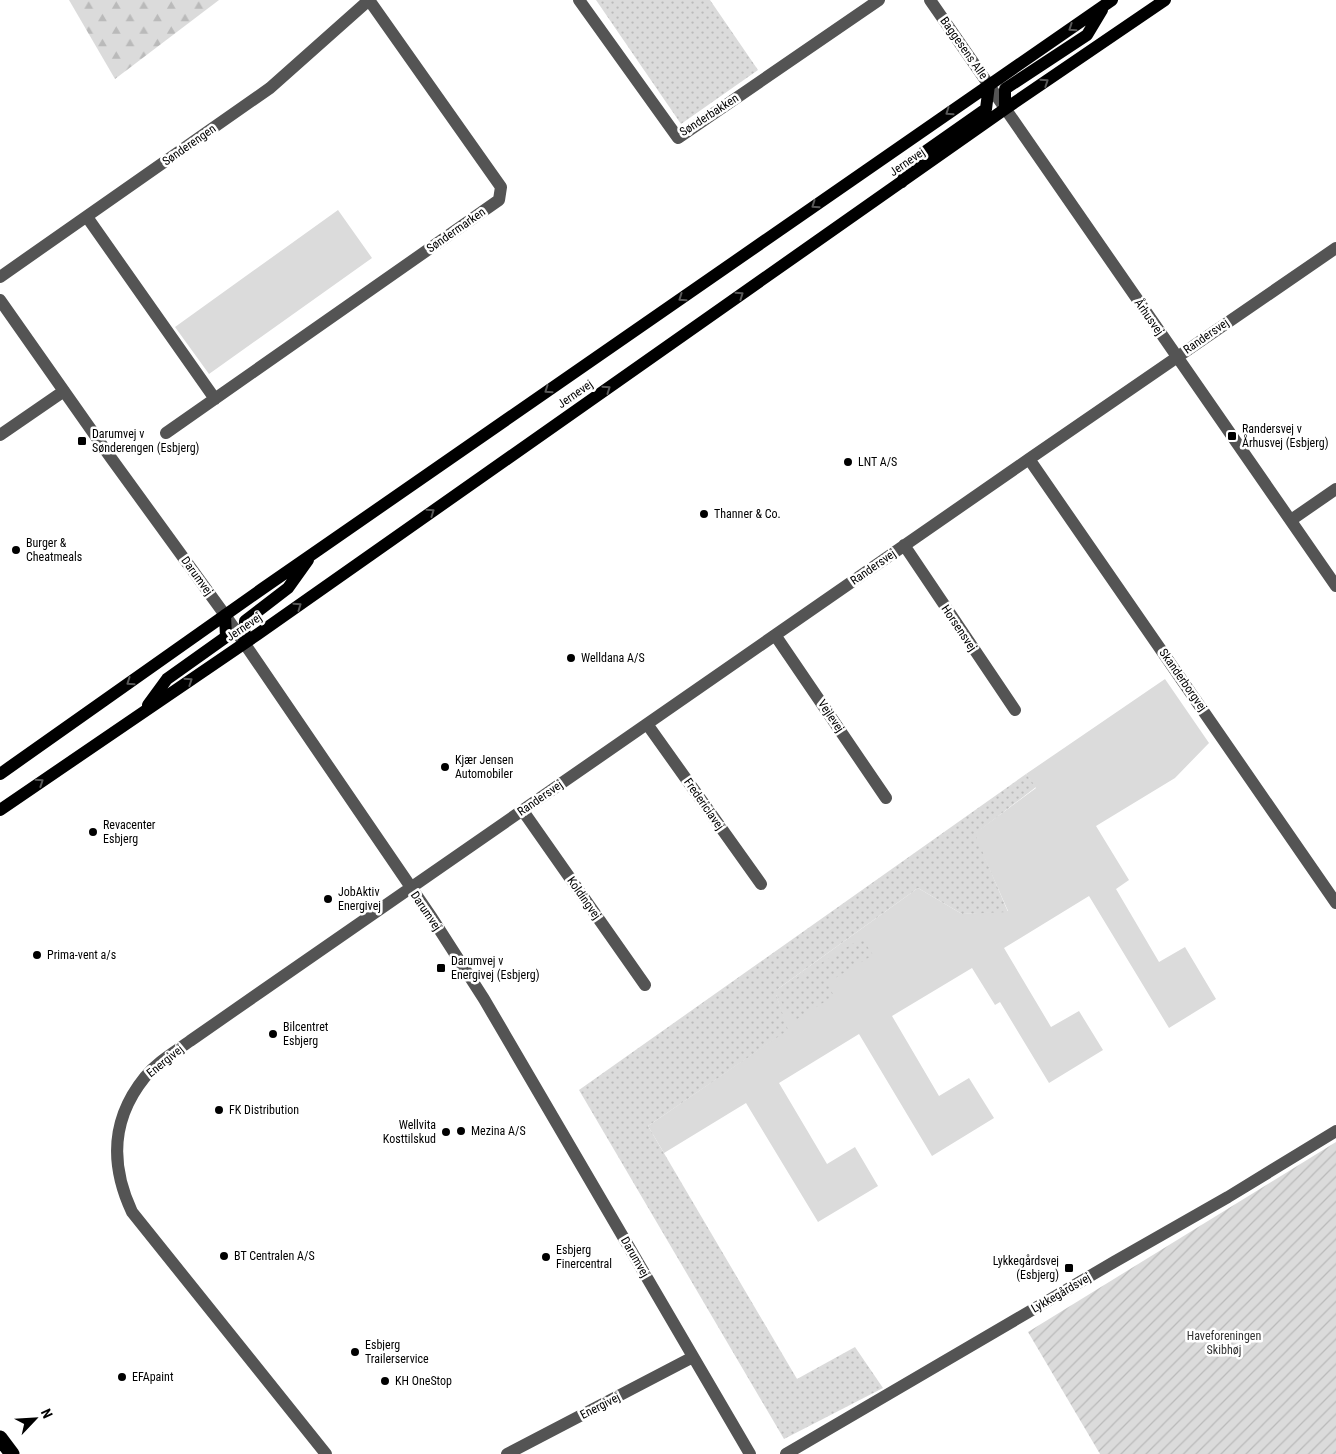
<svg xmlns="http://www.w3.org/2000/svg" width="1336" height="1454" font-family="'Roboto Condensed',sans-serif">
  <defs>
    <pattern id="forest-firs" width="22" height="20" patternUnits="userSpaceOnUse" patternTransform="scale(1.25)"><rect width="22" height="20" fill="#dbdbdb"/><path d="M5 1l3.5 6h-7zM16 11l3.5 6h-7z" fill="#bababa"/></pattern>
    <pattern id="park-dots" width="8" height="8" patternUnits="userSpaceOnUse" patternTransform="scale(1.25)"><rect width="8" height="8" fill="#dbdbdb"/><path d="M2 2h.1M6 6h.1" fill="none" stroke="#bababa" stroke-width="1.8" stroke-linecap="round"/></pattern>
    <pattern id="garden-furrows" width="10" height="10" patternUnits="userSpaceOnUse" patternTransform="scale(1.25)"><rect width="10" height="10" fill="#dbdbdb"/><path d="M-1 1l2-2M0 10L10 0M9 11l2-2" fill="none" stroke="#bababa"/></pattern>
  </defs>
  <rect width="100%" height="100%" fill="#fff"/>
  <!-- grass -->
  <path fill="#dbdbdb" d="M338,210L372,258L209,374L175,327Z
    M1165,679L1209,743L1175,778L1096,826L1129,880L1116,889L1159,962L1185,947L1216,999L1169,1028L1089,896L1004,948L1051,1027L1079,1011L1103,1050L1049,1083L1000,1002L995,1005L972,968L892,1016L939,1096L969,1078L994,1118L932,1156L859,1034L779,1083L827,1164L855,1147L878,1186L818,1222L746,1103L664,1153L648,1126L787,1030L775,991L918,888L962,914L1008,911L974,834L1036,788L1026,774Z"/>
  <!-- forest -->
  <path fill="url(#forest-firs)" d="M69,0H219L115,79Z"/>
  <!-- park -->
  <path fill="url(#park-dots)" d="M596,0H710L758,70L681,124Z
    M1026,774L1036,787L975,834L1008,912L962,914L918,888L775,991L862,938L873,955L827,983L834,996L794,1021L776,994L788,1030L648,1126L797,1379L855,1347L883,1388L784,1439L579,1090Z"/>
  <!-- garden -->
  <path fill="url(#garden-furrows)" d="M1336,1142V1454H1100L1028,1332Z"/>
  <g fill="none" stroke-linecap="round" stroke-linejoin="round">
    <!-- minor -->
    <path stroke="#545454" stroke-width="12" d="M579,0L678,138L879,0
      M930,0L1336,586
      M87,217L215,399
      M0,277L270,88L369,0
      M0,300L111,458L225,615L432,918L484,999L750,1454
      M166,433L499,200L501,187L369,0
      M0,435L64,391
      M1029,459L1336,903
      M1291,520L1336,489
      M904,545L1015,710
      M775,635L886,798
      M647,724L761,884
      M523,811L645,985
      M326,1454L132,1212C110,1165 111,1119 145,1077C157,1062 175,1052 190,1041C213,1025 236,1009 259,993L1029,459L1336,248
      M507,1454L693,1357
      M786,1454L1114,1262L1228,1197L1336,1131"/>
    <!-- major -->
    <path stroke="#000" stroke-width="12" d="M1005,109V89L1087,35L1102,10
      M902,182L909,163L986,109L989,85
      M244,643L245,621L288,588L308,560
      M148,705L167,679L226,637L225,615
      M0,774L262,589L1112,0
      M0,810L258,634L1005,109L1165,0"/>
    <!-- highway -->
    <path stroke="#000" stroke-width="15" d="M0,1438L12,1454"/>
  </g>
  <!-- one-way arrows -->
  <defs><path id="oneway-chevron" d="M-2-3.5L2.5 0L-2 3.5" fill="none" stroke-width="1.6" stroke-linecap="round" stroke-linejoin="round" transform="scale(1.25)"/></defs>
  <g stroke="#595959">
    <use href="#oneway-chevron" transform="translate(1072 28) rotate(146)"/>
    <use href="#oneway-chevron" transform="translate(1045 82) rotate(-34)"/>
    <use href="#oneway-chevron" transform="translate(949 112) rotate(145)"/>
    <use href="#oneway-chevron" transform="translate(815 205) rotate(145)"/>
    <use href="#oneway-chevron" transform="translate(740 295) rotate(-35)"/>
    <use href="#oneway-chevron" transform="translate(682 298) rotate(145)"/>
    <use href="#oneway-chevron" transform="translate(607 389) rotate(-35)"/>
    <use href="#oneway-chevron" transform="translate(548 390) rotate(145)"/>
    <use href="#oneway-chevron" transform="translate(431 512) rotate(-35)"/>
    <use href="#oneway-chevron" transform="translate(298 606) rotate(-35)"/>
    <use href="#oneway-chevron" transform="translate(189 681) rotate(-34)"/>
    <use href="#oneway-chevron" transform="translate(130 682) rotate(145)"/>
    <use href="#oneway-chevron" transform="translate(40 782) rotate(-34)"/>
  </g>
  <!-- markers -->
  <g fill="#000" stroke="#fff" stroke-width="2">
    <rect x="1227" y="431" width="10" height="10" rx="2.5"/>
    <rect x="77" y="436" width="10" height="10" rx="2.5"/>
    <circle cx="848" cy="462" r="5"/>
    <circle cx="704" cy="514" r="5"/>
    <circle cx="16" cy="550" r="5"/>
    <circle cx="571" cy="658" r="5"/>
    <circle cx="445" cy="767" r="5"/>
    <circle cx="93" cy="832" r="5"/>
    <circle cx="328" cy="899" r="5"/>
    <circle cx="37" cy="955" r="5"/>
    <rect x="436" y="963" width="10" height="10" rx="2.5"/>
    <circle cx="273" cy="1034" r="5"/>
    <circle cx="219" cy="1110" r="5"/>
    <circle cx="461" cy="1131" r="5"/>
    <circle cx="446" cy="1132" r="5"/>
    <circle cx="224" cy="1256" r="5"/>
    <circle cx="546" cy="1257" r="5"/>
    <rect x="1064" y="1263" width="10" height="10" rx="2.5"/>
    <circle cx="355" cy="1352" r="5"/>
    <circle cx="122" cy="1377" r="5"/>
    <circle cx="385" cy="1381" r="5"/>
  </g>
  <g text-anchor="middle" dominant-baseline="central" stroke-width="5" stroke-linejoin="round" paint-order="stroke">
    <!-- street labels -->
    <g font-size="12" fill="#000" stroke="#fff">
      <text transform="translate(964 48) rotate(55)">Baggesens Alle</text>
      <text transform="translate(709 115) rotate(-33)">Sønderbakken</text>
      <text transform="translate(189 145) rotate(-35)">Sønderengen</text>
      <text transform="translate(907 162) rotate(-35)">Jernevej</text>
      <text transform="translate(456 230) rotate(-35)">Søndermarken</text>
      <text transform="translate(1149 317) rotate(55)">Århusvej</text>
      <text transform="translate(1206 336) rotate(-35)">Randersvej</text>
      <text transform="translate(575 394) rotate(-35)">Jernevej</text>
      <text transform="translate(873 567) rotate(-35)">Randersvej</text>
      <text transform="translate(197 576) rotate(54)">Darumvej</text>
      <text transform="translate(244 627) rotate(-34)">Jernevej</text>
      <text transform="translate(959 628) rotate(56)">Horsensvej</text>
      <text transform="translate(1183 680) rotate(55)">Skanderborgvej</text>
      <text transform="translate(831 716) rotate(56)">Vejlevej</text>
      <text transform="translate(540 798) rotate(-35)">Randersvej</text>
      <text transform="translate(704 804) rotate(55)">Fredericiavej</text>
      <text transform="translate(584 898) rotate(55)">Koldingvej</text>
      <text transform="translate(426 911) rotate(56)">Darumvej</text>
      <text transform="translate(165 1061) rotate(-39)">Energivej</text>
      <text transform="translate(635 1257) rotate(60)">Darumvej</text>
      <text transform="translate(1061 1293) rotate(-30)">Lykkegårdsvej</text>
      <text transform="translate(600 1406) rotate(-27)">Energivej</text>
    </g>
    <!-- poi labels -->
    <g font-size="12" fill="#000" stroke="#fff" text-anchor="start">
      <text x="1242" y="429">Randersvej v<tspan x="1242" dy="14">Århusvej (Esbjerg)</tspan></text>
      <text x="92" y="434">Darumvej v<tspan x="92" dy="14">Sønderengen (Esbjerg)</tspan></text>
      <text x="858" y="462">LNT A/S</text>
      <text x="714" y="514">Thanner &amp; Co.</text>
      <text x="26" y="543">Burger &amp;<tspan x="26" dy="14">Cheatmeals</tspan></text>
      <text x="581" y="658">Welldana A/S</text>
      <text x="455" y="760">Kjær Jensen<tspan x="455" dy="14">Automobiler</tspan></text>
      <text x="103" y="825">Revacenter<tspan x="103" dy="14">Esbjerg</tspan></text>
      <text x="338" y="892">JobAktiv<tspan x="338" dy="14">Energivej</tspan></text>
      <text x="47" y="955">Prima-vent a/s</text>
      <text x="451" y="961">Darumvej v<tspan x="451" dy="14">Energivej (Esbjerg)</tspan></text>
      <text x="283" y="1027">Bilcentret<tspan x="283" dy="14">Esbjerg</tspan></text>
      <text x="229" y="1110">FK Distribution</text>
      <text x="436" y="1125" text-anchor="end">Wellvita<tspan x="436" dy="14">Kosttilskud</tspan></text>
      <text x="471" y="1131">Mezina A/S</text>
      <text x="556" y="1250">Esbjerg<tspan x="556" dy="14">Finercentral</tspan></text>
      <text x="234" y="1256">BT Centralen A/S</text>
      <text x="1059" y="1261" text-anchor="end">Lykkegårdsvej<tspan x="1059" dy="14">(Esbjerg)</tspan></text>
      <text x="365" y="1345">Esbjerg<tspan x="365" dy="14">Trailerservice</tspan></text>
      <text x="132" y="1377">EFApaint</text>
      <text x="395" y="1381">KH OneStop</text>
    </g>
    <!-- park labels -->
    <g font-size="12" fill="#323232" stroke="#fff">
      <text x="1224" y="1336">Haveforeningen<tspan x="1224" dy="14">Skibhøj</tspan></text>
    </g>
  </g>
  <!-- north arrow -->
  <g transform="translate(35 1419) rotate(65)" stroke="#ffffff" stroke-width="4" paint-order="stroke">
  <path d="M0-4L9 19L0 12L-9 19Z" fill="#000000"/>
  <text y="-8" font-size="14" font-weight="bold" text-anchor="middle" fill="#000000">N</text>
  </g>
</svg>
